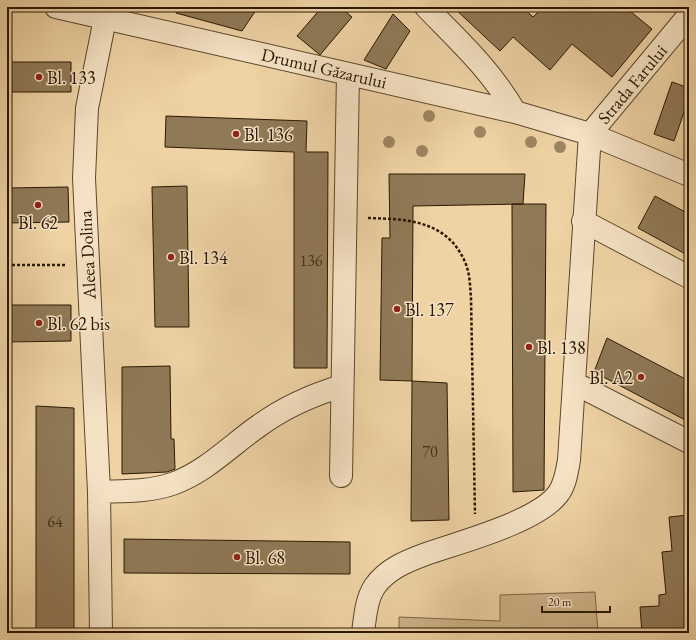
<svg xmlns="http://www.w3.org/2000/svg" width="696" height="640" font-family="'EB Garamond',serif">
  <rect width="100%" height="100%" fill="#efd3a5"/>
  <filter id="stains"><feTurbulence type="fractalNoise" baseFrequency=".005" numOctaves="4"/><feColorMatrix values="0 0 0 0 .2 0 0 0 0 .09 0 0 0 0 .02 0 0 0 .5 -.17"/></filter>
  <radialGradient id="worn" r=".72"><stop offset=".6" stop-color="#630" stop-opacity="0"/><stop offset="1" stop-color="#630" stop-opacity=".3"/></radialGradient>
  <!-- green -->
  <path fill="#ceb389" stroke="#7c6646" d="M595,592L598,633H399V617L500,621V595Z"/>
  <!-- building -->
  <path fill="#907957" stroke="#2a1803" d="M177,7H258L242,31L176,13Z
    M322,7H340L352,17L320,55L297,36Z
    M453,7H522L533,17L543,7H625L652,29L612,77L572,44L550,70L513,37L500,51Z
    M393,14L410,31L386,69L364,60Z
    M7,62H71V92H7Z
    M672,82L689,88V98L674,141L654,134Z
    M166,116L307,121L306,152H328L327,368H294V152L165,147Z
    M389,174H525L523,204L413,206L412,381L380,380L382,238H390Z
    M187,186L189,327H155L152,187Z
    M68,187L69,222L7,223V188Z
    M655,196L689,214V256L638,228Z
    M512,204H546L544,490L513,492Z
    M7,305H71V341L7,342Z
    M607,338L689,381V422L594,372Z
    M170,366L171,439H174L175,469L167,472L122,474V367Z
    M412,381L447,383L449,520L411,521Z
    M36,406L74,408V633H36Z
    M689,515V633H642L640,607L659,606V595L666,594L662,552L672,551L669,517Z
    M124,539L350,542V574L124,573Z"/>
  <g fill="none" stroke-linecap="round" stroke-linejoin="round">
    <!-- minor casing -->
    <g stroke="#5b472c" stroke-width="24">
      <path id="minor" d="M56,7L515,112L590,134L689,175
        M426,7C460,42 491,70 515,112
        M583,221L689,277
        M574,383L689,442
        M341,476L348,74
        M99,492C123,491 149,492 172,484C206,472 231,445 260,425C285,407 312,395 342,386
        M101,633L99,492L84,178L87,108L105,19
        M363,633C365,618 366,599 375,586C387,569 407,561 426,554C460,542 537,522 558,494C565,485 567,472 569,460L590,134L689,15"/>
    </g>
    <!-- path -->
    <path stroke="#2a1803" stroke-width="2.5" stroke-dasharray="3 2" stroke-linecap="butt" d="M368,218C406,219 447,220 465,262C470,273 470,286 471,298L475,514
      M7,265H65"/>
    <!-- minor -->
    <use href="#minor" stroke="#f5e2c4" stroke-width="22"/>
  </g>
  <!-- trees -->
  <g fill="#9e8562">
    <circle cx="429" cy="116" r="6"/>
    <circle cx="480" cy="132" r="6"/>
    <circle cx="389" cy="142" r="6"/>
    <circle cx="531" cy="142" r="6"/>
    <circle cx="560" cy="147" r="6"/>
    <circle cx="422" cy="151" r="6"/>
  </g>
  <!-- markers -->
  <g fill="#8f2418" stroke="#f5e2c4" stroke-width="1.5">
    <circle cx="39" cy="77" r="4"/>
    <circle cx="236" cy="134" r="4"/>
    <circle cx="38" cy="205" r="4"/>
    <circle cx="171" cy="257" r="4"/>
    <circle cx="397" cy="309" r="4"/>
    <circle cx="39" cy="323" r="4"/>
    <circle cx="529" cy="347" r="4"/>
    <circle cx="641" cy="377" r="4"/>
    <circle cx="237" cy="557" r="4"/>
  </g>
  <g text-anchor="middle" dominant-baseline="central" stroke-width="3" stroke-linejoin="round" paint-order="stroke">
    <!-- number labels -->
    <g font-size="16" fill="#443018">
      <text x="311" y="260">136</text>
      <text x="430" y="451">70</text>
      <text x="55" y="521">64</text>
    </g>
    <!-- street labels -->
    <g font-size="18" fill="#2a1803" stroke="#f5e2c4">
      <text transform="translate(324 68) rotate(13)">Drumul Găzarului</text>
      <text transform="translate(632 84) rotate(-50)">Strada Farului</text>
      <text transform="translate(87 255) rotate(-93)">Aleea Dolina</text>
    </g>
    <!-- poi labels -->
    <g font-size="18" fill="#2a1803" stroke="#f5e2c4" text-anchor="start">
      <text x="47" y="77">Bl. 133</text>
      <text x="244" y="134">Bl. 136</text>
      <text x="38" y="222" text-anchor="middle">Bl. 62</text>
      <text x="179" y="257">Bl. 134</text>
      <text x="405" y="309">Bl. 137</text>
      <text x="47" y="323">Bl. 62 bis</text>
      <text x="537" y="347">Bl. 138</text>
      <text x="633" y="377" text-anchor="end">Bl. A2</text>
      <text x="245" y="557">Bl. 68</text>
    </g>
  </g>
  <!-- margin -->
  <rect width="696" height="640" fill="none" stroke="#efd3a5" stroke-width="24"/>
  <rect x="8" y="8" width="680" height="624" fill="none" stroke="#2a1803" stroke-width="2"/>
  <rect x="12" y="12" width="672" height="616" fill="none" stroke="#2a1803"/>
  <!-- scale -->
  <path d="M542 606v6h68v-6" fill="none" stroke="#2a1803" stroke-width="2"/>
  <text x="548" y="606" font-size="12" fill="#2a1803" stroke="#f5e2c4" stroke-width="3" paint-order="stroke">20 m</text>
  <rect width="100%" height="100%" filter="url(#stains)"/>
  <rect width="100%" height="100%" fill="url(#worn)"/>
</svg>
